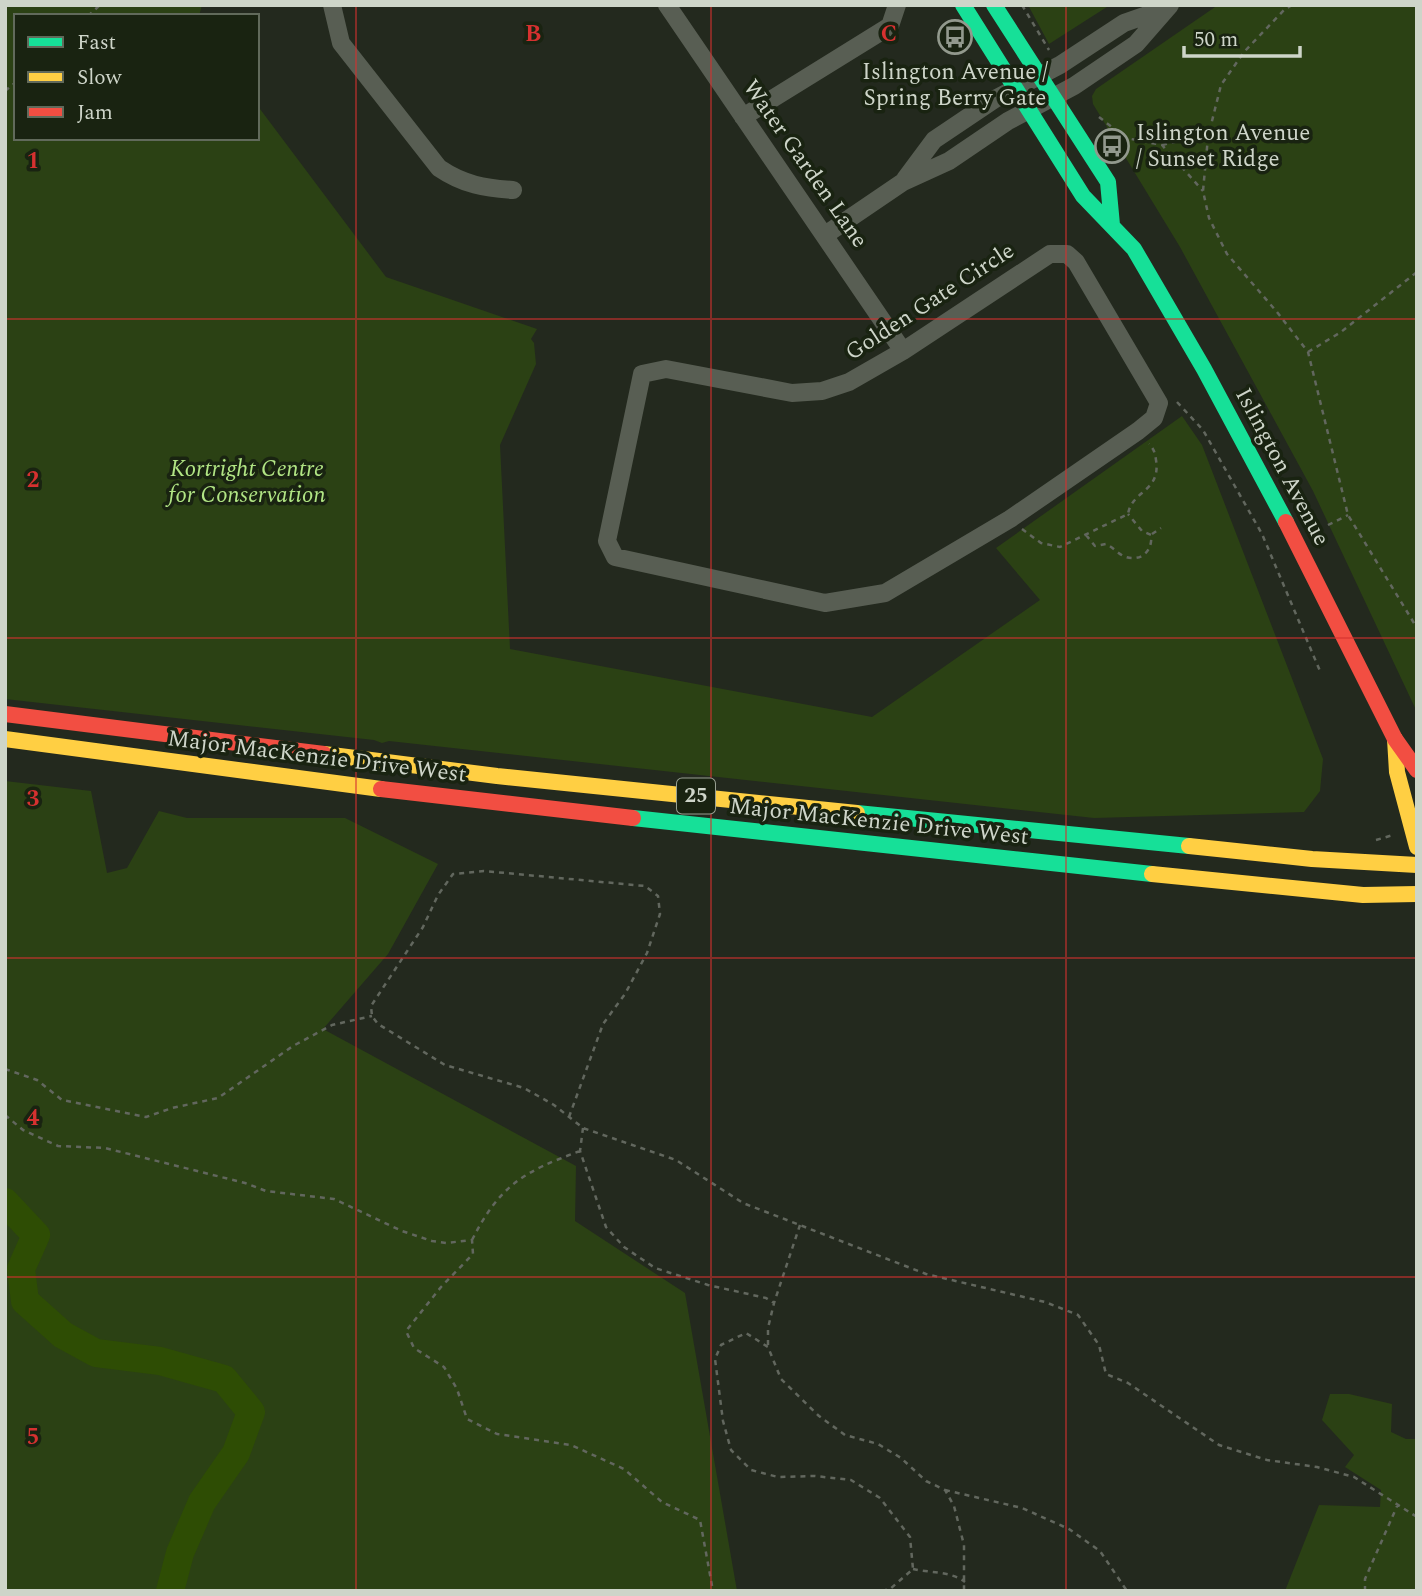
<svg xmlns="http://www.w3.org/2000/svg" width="1422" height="1596" font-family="Spectral,serif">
  <rect width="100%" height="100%" fill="#23291e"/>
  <!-- green -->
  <path fill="#2b4114" d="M5,5H202L199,16H16V138H257V105L386,277L537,329L531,339L534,343L536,364L500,445L510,649L872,717L1040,600L996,548L1182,416L1202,445L1323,759L1320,791L1304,812L1094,818L389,741L382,743L374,740L5,699Z
    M1028,5H1110L1049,44Z
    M1218,5H1417V712L1313,491L1180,247L1093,104L1092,96L1096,89Z
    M5,781L91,791L107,873L127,868L159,811L187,818H345L438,864L388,954L323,1029L576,1166L575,1221L685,1293L737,1591H5Z
    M1330,1394H1349L1392,1404L1391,1432L1406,1439H1417V1591H1285L1319,1505L1380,1507L1381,1490L1345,1467L1354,1455L1322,1420Z"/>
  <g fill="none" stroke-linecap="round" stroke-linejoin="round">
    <!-- river -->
    <path stroke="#2e4d04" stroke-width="28" d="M5,1202L36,1235L21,1269L25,1301L63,1335L96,1353L160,1361L224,1379L251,1412L236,1453L202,1502L180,1553L170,1591"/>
    <!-- path -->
    <path stroke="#62675e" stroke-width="2.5" stroke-dasharray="5 5" stroke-linecap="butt" d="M1022,5L1049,50
      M1292,5L1284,10L1244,52L1221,85L1208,137L1203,191L1209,218L1227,254L1277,312L1308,352L1348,515L1417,628
      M88,16L100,5
      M5,91L16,82
      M1099,117L1126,138L1162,145L1203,191
      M1162,145L1201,136L1206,137
      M1308,352L1341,332L1417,272
      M1177,402L1203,430L1262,534L1320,671
      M1328,525L1348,515
      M1022,529L1041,543L1060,547L1128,514C1132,490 1161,492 1156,460C1155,453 1154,449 1149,444
      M1152,534L1161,528
      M1086,535L1095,546L1106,544C1113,547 1119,555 1126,557C1142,562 1153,550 1151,535L1142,531L1128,514
      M1376,840L1393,835
      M5,1069L37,1080L62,1100L146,1117L172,1108L218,1098L293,1046L332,1025L372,1016
      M5,1115L23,1130L58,1146L105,1148L245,1183L266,1191L334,1199L402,1231L432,1241L446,1243L472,1240L473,1254L441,1287L406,1331L414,1348L444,1367L457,1389L467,1419L497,1434L571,1445L624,1469L662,1502L700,1520L713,1591
      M569,1117L603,1024L625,994L647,953L660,914L658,896L645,886L484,871L453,874L438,895L423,927L371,1006L372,1016L378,1024L445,1065L524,1088L554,1105L583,1128L676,1160L743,1203L926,1274L1045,1302L1078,1315L1099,1345L1106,1374L1128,1383L1219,1445L1267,1460L1317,1467L1354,1477L1417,1517
      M583,1128L580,1151L606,1227L624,1247L655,1268L708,1285L766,1298L774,1303
      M472,1240C500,1185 523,1172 580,1151
      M768,1345V1328L774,1303L800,1225
      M945,1490L1022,1508L1069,1529L1100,1551L1127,1591
      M913,1569C930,1573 951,1571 965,1582
      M882,1591L890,1589L913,1569L910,1537L880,1498L851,1480L815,1476L778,1477L751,1470L731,1450L723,1421L715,1359L721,1345L746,1333L768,1347L781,1379L819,1416L845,1435L878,1444L901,1458L926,1481L945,1490L954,1506L964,1545V1591
      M1365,1591V1579L1398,1504"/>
    <!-- street -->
    <path stroke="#585e53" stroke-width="18" d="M332,5L341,43L439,168C464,185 485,188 513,190
      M667,5L903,351
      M743,117L890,26L897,5
      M905,179L934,140L995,99L1060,65L1124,23L1164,9
      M825,235L903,182L949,161L1008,121L1074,86L1136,44L1170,5
      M1050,254H1067L1076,262L1159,403L1154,418L1138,431L1010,519L885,593L825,603L615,557L607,541L642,374L666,369L792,393L822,391L849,382L903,351Z"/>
    <!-- fast -->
    <path stroke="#16e098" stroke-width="16" d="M963,5L1083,196L1134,249L1204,369L1286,522
      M994,5L1108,182L1112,225
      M857,813L1189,846
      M633,818L1152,874"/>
    <!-- slow -->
    <path stroke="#ffcf43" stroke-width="16" d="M5,739L381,789
      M1395,739L1397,772L1417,847
      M324,754L497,776L857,813
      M1189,846L1312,859L1417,865
      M1152,874L1363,895L1417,894"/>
    <!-- jam -->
    <path stroke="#f24e42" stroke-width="16" d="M1286,522L1395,739L1417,770
      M5,714L324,754
      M381,789L633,818"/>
  </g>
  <!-- grid -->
  <path fill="none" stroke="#d63130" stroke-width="2" stroke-opacity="0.55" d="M356,5V1591M711,5V1591M1066,5V1591M5,319H1417M5,638H1417M5,958H1417M5,1277H1417"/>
  <!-- icons -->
  <defs>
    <g id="bus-ring" transform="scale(1.75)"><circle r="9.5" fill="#192311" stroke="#92998d" stroke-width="1.5"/><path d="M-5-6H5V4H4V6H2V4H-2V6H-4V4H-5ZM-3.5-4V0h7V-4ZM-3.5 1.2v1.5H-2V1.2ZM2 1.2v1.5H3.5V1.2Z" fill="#92998d"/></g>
  </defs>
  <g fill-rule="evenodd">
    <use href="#bus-ring" x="955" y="37"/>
    <use href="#bus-ring" x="1112" y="146"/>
  </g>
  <g text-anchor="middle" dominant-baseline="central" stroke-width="7" stroke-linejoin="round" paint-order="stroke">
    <!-- shield labels -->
    <rect fill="#192311" stroke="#98a092" stroke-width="2" x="677" y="778.5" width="38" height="35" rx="5"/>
    <g font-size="21" font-weight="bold" fill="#ced5c9">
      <text x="696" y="796">25</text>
    </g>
    <!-- poi labels -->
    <g font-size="23" fill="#ced5c9" stroke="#192311">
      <text x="955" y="72">Islington Avenue /<tspan x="955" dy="26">Spring Berry Gate</tspan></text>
      <text x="1136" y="133" text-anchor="start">Islington Avenue<tspan x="1136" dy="26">/ Sunset Ridge</tspan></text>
    </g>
    <!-- street labels -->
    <g font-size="23" fill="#ced5c9" stroke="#192311">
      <text transform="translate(805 164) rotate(55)">Water Garden Lane</text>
      <text transform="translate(930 302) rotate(-33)">Golden Gate Circle</text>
      <text transform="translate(1282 467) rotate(62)">Islington Avenue</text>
      <text transform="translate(317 757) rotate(7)">Major MacKenzie Drive West</text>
      <text transform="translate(879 822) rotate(6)">Major MacKenzie Drive West</text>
    </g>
    <!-- park labels -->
    <g font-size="23" font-style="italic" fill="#b1e584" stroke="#192311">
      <text x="247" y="469">Kortright Centre<tspan x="247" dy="26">for Conservation</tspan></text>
    </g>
  </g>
  <g font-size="23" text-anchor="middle" font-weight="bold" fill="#d63130" stroke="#192311" stroke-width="7" stroke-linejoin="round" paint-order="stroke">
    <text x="533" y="41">B</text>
    <text x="889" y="41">C</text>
    <text x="33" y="168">1</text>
    <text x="33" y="487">2</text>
    <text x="33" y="806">3</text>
    <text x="33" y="1125">4</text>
    <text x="33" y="1444">5</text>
  </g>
  <!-- border -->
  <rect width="1422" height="1596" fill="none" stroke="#ced5c9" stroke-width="14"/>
  <!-- legend -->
  <rect x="14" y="14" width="245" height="126" fill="#192311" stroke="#616a5b" stroke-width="2"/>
  <rect x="28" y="37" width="35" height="10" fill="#16e098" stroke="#616a5b" stroke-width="2"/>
  <text x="77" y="49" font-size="21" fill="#ced5c9">Fast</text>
  <rect x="28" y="72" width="35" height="10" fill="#ffcf43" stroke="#616a5b" stroke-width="2"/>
  <text x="77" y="84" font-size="21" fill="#ced5c9">Slow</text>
  <rect x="28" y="107" width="35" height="10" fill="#f24e42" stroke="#616a5b" stroke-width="2"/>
  <text x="77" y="119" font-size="21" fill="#ced5c9">Jam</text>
  <!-- scale -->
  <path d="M1184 46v10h116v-10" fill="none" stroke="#ced5c9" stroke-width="3.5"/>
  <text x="1194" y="46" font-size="21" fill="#ced5c9" stroke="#192311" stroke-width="5" paint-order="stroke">50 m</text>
</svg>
